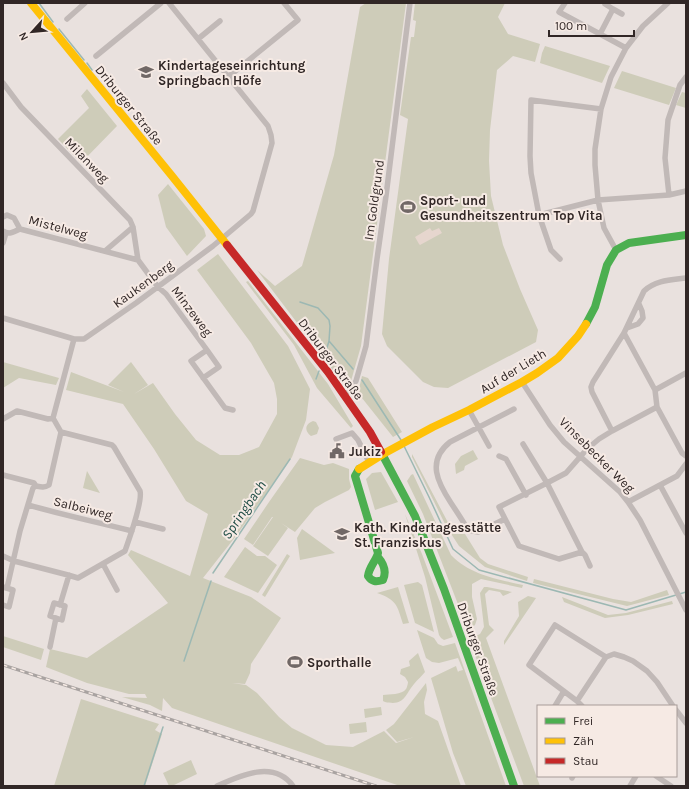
<svg xmlns="http://www.w3.org/2000/svg" width="689" height="789" font-family="Karla,sans-serif">
  <rect width="100%" height="100%" fill="#e9e1de"/>
  <!-- green -->
  <path fill="#ceccb9" d="M366,3H406L361,346L351,381L342,382L257,270L275,286L302,266L334,155L360,7Z
    M415,3H505L498,17L508,34L540,44L535,62L513,56L497,70L490,130L489,161L491,196L503,245L520,289L538,330L536,342L448,388L434,387L423,382L387,346L382,334L389,259L408,119L400,115L411,37H414L416,21L413,20Z
    M545,46L610,66L602,83L540,63L542,53Z
    M622,71L676,88L669,105L614,88Z
    M87,89L117,126L81,163L58,139L89,108L81,96Z
    M682,92L686,93V108L676,105Z
    M168,184L204,229L206,236L187,256L166,227L158,195Z
    M218,254L288,346L310,389L306,420L292,457L236,536L203,578L251,597L281,618L251,664L250,673L245,684L232,683L246,685L257,693L279,717L292,728L326,745L353,747L384,731L396,743L414,737L397,742L386,730L394,724L426,683L427,690L424,702L425,714L438,721L461,786H400L172,708L163,698L162,711L150,705L122,697L147,698L145,694H129L87,683L46,667L50,649L87,658L168,603L128,555L131,550L190,576L208,514L186,501L154,449L123,404L66,390L71,372L124,392L108,385L131,362L148,385L134,394L153,383L175,414L196,440L220,455H239L259,447L277,414V399L274,383L251,343L197,270Z
    M248,281L328,384L353,426L351,428L317,388L294,345L246,282Z
    M3,362L59,378L56,385L19,378L3,388Z
    M362,376L368,378L402,432L393,437L358,393Z
    M313,421L316,422L319,428L317,434L311,436C304,431 305,424 313,421Z
    M473,450L478,459L465,466L464,470L456,474L455,464L461,456Z
    M412,454L454,534H465L480,558L488,564L528,577L527,581L485,567L459,546L446,526L412,457Z
    M300,458L324,465L333,463L349,469V479L351,487L349,490L325,502L315,508L295,532L281,523L288,528L268,556L253,546L273,517H272L253,545L244,539L269,502Z
    M87,471L100,493L83,488Z
    M381,472L398,502L375,510L366,479L372,473Z
    M413,474L451,555C470,575 497,579 523,585L522,588L481,579L472,584V597L477,619L475,625L468,630L423,514L407,481L411,475Z
    M405,514L422,554L453,637L444,640L441,638L439,635L425,577Z
    M302,529L335,553L300,560L297,538Z
    M245,547L257,556H265L277,565L258,593L224,577Z
    M287,554L290,556L265,597L262,595Z
    M534,579L613,599L631,602L667,590L669,595L627,606L533,583Z
    M418,582L422,585L434,632L415,623L404,585Z
    M398,587L409,623L403,624C397,605 397,600 377,593Z
    M484,587H487L512,592L503,596L500,592L489,590L485,594L489,625L494,630L486,638L540,786H524L469,639L480,634L484,627L480,593Z
    M528,596L536,598L504,645V641L519,616L518,602Z
    M562,597L608,615L626,613L672,601L673,604L628,615L605,618L564,602Z
    M417,630L434,638L438,644L443,646L455,643L506,786H466L453,753L431,678L456,666L458,672L459,671L463,670L458,658L439,663L432,662L426,658Z
    M3,636L44,649L41,660L3,647Z
    M418,653L425,672C422,676 418,679 414,684C404,696 405,706 385,702L383,701V695C389,694 402,695 406,689C407,688 408,683 408,682L405,677L400,674L401,669L410,666L409,661Z
    M81,699L159,724L155,730L162,734L145,786H54Z
    M381,707L382,715L365,718L364,709Z
    M366,722L367,732L350,734L349,724Z
    M191,760L197,774L172,786H169L163,773Z"/>
  <!-- plaza -->
  <path fill="#e6d6ce" d="M430,228L432,231L439,228L442,233L420,245L419,244L415,237Z"/>
  <g fill="none" stroke-linecap="round" stroke-linejoin="round">
    <!-- stream -->
    <path stroke="#9cb8b3" stroke-width="1.5" d="M39,3L53,22
      M59,29L84,60
      M87,63L92,70
      M300,302L318,308L329,320L330,326L329,341L326,351
      M329,341L353,369
      M316,379L319,371
      M362,380L401,440
      M404,446L429,497L453,549L479,570L626,610L686,592
      M213,573L290,459
      M184,661L211,581
      M144,786L163,727"/>
    <!-- street -->
    <path stroke="#c1b9b7" stroke-width="5.5" d="M565,3L559,12L626,48
      M605,4L613,9
      M67,19L85,3
      M600,34L613,9L622,14
      M198,39L220,21
      M96,56L161,3
      M228,77L298,20L284,3
      M3,83L21,107L130,220L133,227L138,260
      M601,109L531,100L530,156L531,173L539,215L598,200L669,195L686,191
      M669,195L665,158L668,120L680,85L686,77
      M539,215L551,250L560,259
      M3,217L7,215L14,218L20,229
      M3,231C9,235 14,232 20,229L138,260L158,287L166,294L207,350L191,361L225,408L233,410
      M3,243L6,233
      M616,250L604,228L598,200L595,165V149L601,109L611,77L626,48L643,26L668,3
      M105,251L133,227
      M3,318L74,339H84L136,303L213,246L251,214L253,211L272,143L271,135L268,126L169,3
      M627,328L638,324L643,318L642,311L639,304
      M624,333L655,390
      M203,378L219,367L207,350
      M522,382L550,425L564,442L620,492L628,502L640,520L686,610
      M344,395L349,391L356,381L366,346L377,259L386,196L410,3
      M657,407L682,453L686,456
      M469,410L489,446
      M3,419L17,411L48,419L53,418L74,339
      M612,431L592,392L591,387L593,382L624,333L644,291C656,280 671,280 686,278
      M336,439L352,433L358,440L369,462
      M523,444L547,483L582,552L559,559L519,546L499,507L547,483L566,473L587,449L599,439L612,431L657,407L655,390L686,373
      M499,456L506,459L526,495
      M3,475L34,483L36,486C41,487 44,488 49,485L61,432
      M660,485L686,533
      M628,502L677,476L686,464
      M28,505C63,515 97,522 132,531
      M505,519L478,532L468,530C463,521 457,512 451,503C438,483 426,461 450,442L514,409
      M135,522L163,529
      M582,552L585,555L590,566
      M3,556L14,561L68,575L78,578L125,551C129,539 143,502 140,491L114,447L112,445L61,432L53,418
      M103,564L117,590
      M7,588L20,531L33,488L36,486
      M54,603L65,606L62,620L50,616Z
      M3,605L9,607L13,590L3,587
      M60,605L69,575
      M50,647L56,618
      M577,701L606,657L614,654L624,657L633,661L647,671L657,682L673,706
      M555,706L564,691
      M582,706L577,701L529,665L555,625L606,657
      M676,710L686,723
      M656,776L671,786
      M572,778L573,776
      M217,786C241,775 274,760 293,786
      M630,786L636,776"/>
    <!-- fast -->
    <path stroke="#4caf50" stroke-width="8" d="M586,324L595,307L607,265L616,250L629,243L686,235
      M381,452L415,516L444,589L514,786
      M359,469L355,476L378,553C376,561 369,567 368,576C372,582 376,582 383,580C387,571 384,564 378,557"/>
    <!-- slow -->
    <path stroke="#ffc107" stroke-width="8" d="M31,3L172,176L227,245
      M359,469L383,454L433,427L469,410L522,382L537,373L558,358L578,336L586,324"/>
    <!-- jam -->
    <path stroke="#c62828" stroke-width="8" d="M227,245L328,372L370,432L381,452"/>
    <!-- rail casing -->
    <g stroke="#a9a3a1" stroke-width="3">
      <path id="rail" d="M3,665L376,786"/>
    </g>
    <!-- rail -->
    <use href="#rail" stroke="#f6eae4" stroke-width="1.5" stroke-dasharray="4.5" stroke-linecap="butt"/>
  </g>
  <!-- icons -->
  <defs>
    <g id="school-bare" transform="scale(1.2)"><path d="M0-5L7-2L0 1L-7-2ZM-4 1L0 2.5L4 1V4Q0 6-4 4Z" fill="#716866" stroke="#f6eae4" stroke-width="2.5" paint-order="stroke"/></g>
    <g id="stadium-bare" transform="scale(1.2)"><path d="M0-5a6.5 5 0 1 0 0 10a6.5 5 0 1 0 0-10ZM-3.5-1.8h7v3.6h-7Z" fill="#716866" stroke="#f6eae4" stroke-width="2.5" paint-order="stroke"/></g>
    <g id="civic-bare" transform="scale(1.2)"><path d="M-.6-6.5H3V-4.5H.6V-3L4-1V1h2V6H-6V1h2V-1L-.6-3ZM-1.2 2.5V6h2.4V2.5Z" fill="#716866" stroke="#f6eae4" stroke-width="2.5" paint-order="stroke"/></g>
  </defs>
  <g fill-rule="evenodd">
    <use href="#school-bare" x="146" y="72"/>
    <use href="#stadium-bare" x="408" y="207"/>
    <use href="#civic-bare" x="337" y="451"/>
    <use href="#school-bare" x="342" y="534"/>
    <use href="#stadium-bare" x="295" y="662"/>
  </g>
  <g text-anchor="middle" dominant-baseline="central" stroke-width="4" stroke-linejoin="round" paint-order="stroke">
    <!-- poi labels -->
    <g font-size="13" font-weight="bold" fill="#312726" stroke="#f6eae4" text-anchor="start">
      <text x="158" y="65">Kindertageseinrichtung<tspan x="158" dy="15">Springbach Höfe</tspan></text>
      <text x="420" y="200">Sport- und<tspan x="420" dy="15">Gesundheitszentrum Top Vita</tspan></text>
      <text x="349" y="451">Jukiz</text>
      <text x="354" y="527">Kath. Kindertagesstätte<tspan x="354" dy="15">St. Franziskus</tspan></text>
      <text x="307" y="662">Sporthalle</text>
    </g>
    <!-- street labels -->
    <g font-size="13" fill="#312726" stroke="#f6eae4">
      <text transform="translate(129 105) rotate(51)">Driburger Straße</text>
      <text transform="translate(87 160) rotate(46)">Milanweg</text>
      <text transform="translate(374 200) rotate(-82)">Im Goldgrund</text>
      <text transform="translate(58 227) rotate(15)">Mistelweg</text>
      <text transform="translate(143 284) rotate(-36)">Kaukenberg</text>
      <text transform="translate(192 311) rotate(53)">Minzeweg</text>
      <text transform="translate(331 359) rotate(53)">Driburger Straße</text>
      <text transform="translate(513 371) rotate(-31)">Auf der Lieth</text>
      <text transform="translate(597 455) rotate(45)">Vinsebecker Weg</text>
      <text transform="translate(83 508) rotate(14)">Salbeiweg</text>
      <text transform="translate(478 649) rotate(70)">Driburger Straße</text>
    </g>
    <!-- water labels -->
    <g font-size="14" font-style="italic" fill="#214e47" stroke="#f6eae4">
      <text transform="translate(244 510) rotate(-56)">Springbach</text>
    </g>
  </g>
  <!-- border -->
  <rect width="689" height="789" fill="none" stroke="#312726" stroke-width="8"/>
  <!-- legend -->
  <rect x="537" y="705" width="140" height="72" fill="#f6eae4" stroke="#a79c98"/>
  <rect x="545" y="718" width="20" height="6" fill="#4caf50" stroke="#a79c98"/>
  <text x="573" y="725" font-size="12" fill="#312726">Frei</text>
  <rect x="545" y="738" width="20" height="6" fill="#ffc107" stroke="#a79c98"/>
  <text x="573" y="745" font-size="12" fill="#312726">Zäh</text>
  <rect x="545" y="758" width="20" height="6" fill="#c62828" stroke="#a79c98"/>
  <text x="573" y="765" font-size="12" fill="#312726">Stau</text>
  <!-- north arrow -->
  <g transform="translate(32 32) rotate(243)" stroke="#f6eae4" stroke-width="3" paint-order="stroke">
  <path d="M0-3L7 15L0 10L-7 15Z" fill="#312726"/>
  <text y="-6" font-size="11" font-weight="bold" text-anchor="middle" fill="#312726">N</text>
  </g>
  <!-- scale -->
  <path d="M549 30v6h85v-6" fill="none" stroke="#312726" stroke-width="2"/>
  <text x="555" y="30" font-size="12" fill="#312726" stroke="#f6eae4" stroke-width="3" paint-order="stroke">100 m</text>
</svg>
